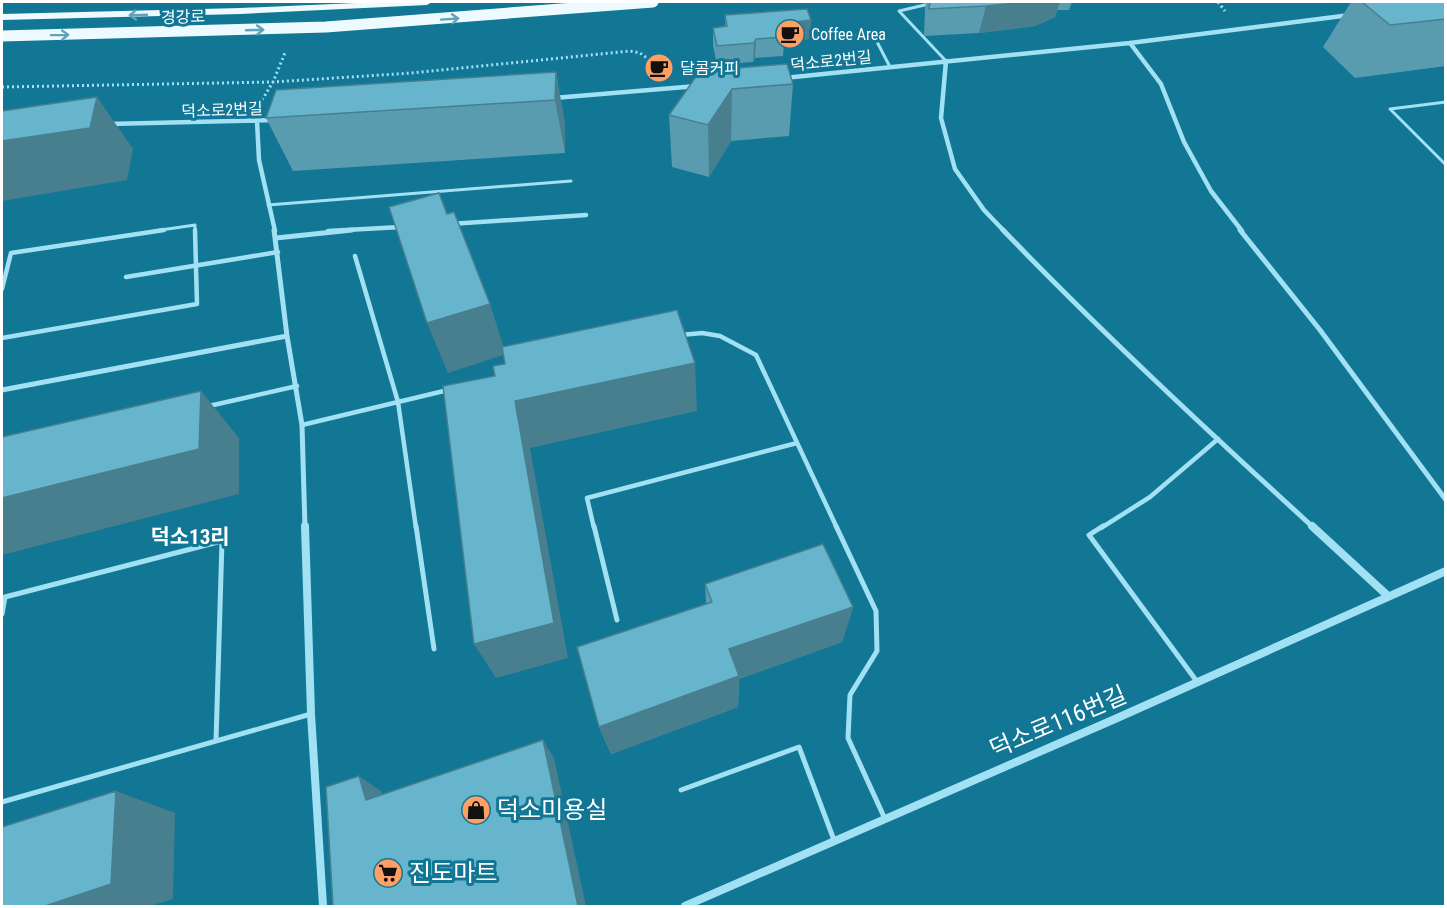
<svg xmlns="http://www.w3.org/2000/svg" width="1447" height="908" font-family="'Roboto Condensed','Noto Sans KR',sans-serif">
  <rect width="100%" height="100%" fill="#127695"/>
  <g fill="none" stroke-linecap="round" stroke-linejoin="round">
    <!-- path -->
    <path stroke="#a1e1f3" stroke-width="3" stroke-dasharray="2 3" stroke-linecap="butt" d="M1218,2L1225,11
      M2,87L273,82L412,73L630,51L640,53L647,58L649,69
      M262,100L273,82L285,53"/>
    <!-- lane-far2 -->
    <path stroke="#a1e1f3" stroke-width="3" d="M929,4L899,11L946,61
      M844,36H874L890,67
      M1446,102L1390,109L1446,165
      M268,205L571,181
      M154,231L195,225V231"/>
    <!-- lane-far1 -->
    <path stroke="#a1e1f3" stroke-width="4.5" d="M355,256L398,402L416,528
      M126,277L278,252
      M2,289L11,253L164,230
      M681,335L702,333L720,336L756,355L837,528
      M2,338L197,304L195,230
      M209,406L297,386
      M302,425L448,390
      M594,528L587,498L797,443
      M1101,528L1150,497L1218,439"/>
    <!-- lane -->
    <path stroke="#a1e1f3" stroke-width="5" d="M416,526L434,649
      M594,526L617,620
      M836,526L876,611L877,651L850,695L848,738L885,819
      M1103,526L1089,535L1198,683
      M2,614L5,597L222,541L216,741
      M681,790L799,747L834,840
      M2,802L311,714"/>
    <!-- street-far2 -->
    <path stroke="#a1e1f3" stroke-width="4.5" d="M1130,43L1161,84L1184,142L1211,191L1242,231
      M946,61L941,118L955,169L984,210L1004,231
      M784,78L1130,43L1350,15
      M554,98L697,86
      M257,121L259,160L275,231
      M108,124L275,120
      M450,224L586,215
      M328,231L401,227"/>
    <!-- street-far1 -->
    <path stroke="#a1e1f3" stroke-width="5" d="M274,230L287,336L302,425L305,528
      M1003,230C1102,333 1208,431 1314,528
      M1240,230L1320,330L1446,500
      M276,238L352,230
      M2,390L287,336"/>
    <!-- street -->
    <path stroke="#a1e1f3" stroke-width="8" d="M305,526L311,714L323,906
      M1312,526L1388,596
      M685,906L1115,719L1446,571"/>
    <!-- primary -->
    <path fill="#edfaff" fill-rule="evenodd" d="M378,2H432L427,5L241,14L2,20V14L241,8Z"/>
    <!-- primary-bridge -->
    <path stroke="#edfaff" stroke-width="11" d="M2,36L326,27L653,2"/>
  </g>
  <!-- wall -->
  <path fill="#599caf" d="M926,2H1072L1069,10H1057L1055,17L1035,26L979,33L924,36L925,9Z
    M1351,2H1446V66L1355,78L1323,47Z
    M725,15L811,20L809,39L784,42L783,56L755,58L753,62L717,65L713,46V28L725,26Z
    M700,71L793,84L789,136L731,141L709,177L672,167L669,115Z
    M556,72L565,125V153L293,171L266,118Z
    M705,584L853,607L842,642L739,679L738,707L611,754L599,727L706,604Z"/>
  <!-- shaded-wall -->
  <path fill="#487f8f" d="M1024,2H1060L1055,17L1035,26L979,33L986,6Z
    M811,20L809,39L784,42V37L780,24Z
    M756,39L755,58L753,62L754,43Z
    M556,72L565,125V153L555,100Z
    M732,89L731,141L709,177L708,125Z
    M97,97L133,149L127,180L2,201V141Z
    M490,304L506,354L448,373L427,323Z
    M695,363L697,411L530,448L568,658L496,678L474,644L515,401Z
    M201,391L239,438V494L2,555V498Z
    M853,607L842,642L739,679L738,707L611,754L599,727L729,649Z
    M543,740L554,758L586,906H578Z
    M359,776L381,791L388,815L366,800Z
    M116,791L175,813L173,899L150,906H45Z"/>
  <!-- building -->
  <path fill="#67b5cc" stroke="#487f8f" stroke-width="1.5" d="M930,2H1024L986,6L929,9Z
    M1362,2H1446V19L1390,25Z
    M807,9L811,20L780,24L784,37L756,39L754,43L717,46L713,28L727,26L725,15Z
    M787,64L793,84L732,89L708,125L669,115L700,71Z
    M556,72L555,100L266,118L276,90Z
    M97,97L90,128L2,141V111Z
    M439,193L447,214L454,212L490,304L427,323L389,207Z
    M677,310L695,363L515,401L554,623L474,644L443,386L495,376L493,366L505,364L502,347Z
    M201,391L199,449L2,498V437Z
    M823,544L853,607L729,649L739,676L599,727L577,647L712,602L705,584Z
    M543,740L578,906H333L326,787L359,776L366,800Z
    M116,791L111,884L45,906H2V827Z"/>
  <!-- one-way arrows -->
  <defs><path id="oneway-shaft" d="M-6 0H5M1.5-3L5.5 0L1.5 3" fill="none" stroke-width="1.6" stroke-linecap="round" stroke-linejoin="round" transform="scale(1.5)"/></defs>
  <g stroke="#5fa4ba">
    <use href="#oneway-shaft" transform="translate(138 15) rotate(178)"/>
    <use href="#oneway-shaft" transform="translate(450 19) rotate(-4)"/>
    <use href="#oneway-shaft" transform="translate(255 30) rotate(-2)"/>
    <use href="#oneway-shaft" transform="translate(60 35) rotate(-1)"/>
  </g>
  <!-- icons -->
  <defs>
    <g id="cafe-disc" transform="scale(1.5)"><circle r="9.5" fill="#ff9f63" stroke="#127695"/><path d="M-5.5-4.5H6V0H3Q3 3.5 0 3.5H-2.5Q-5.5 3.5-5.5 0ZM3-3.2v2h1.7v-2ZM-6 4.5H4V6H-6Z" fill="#111"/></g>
    <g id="shop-disc" transform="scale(1.5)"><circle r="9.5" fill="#ff9f63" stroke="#127695"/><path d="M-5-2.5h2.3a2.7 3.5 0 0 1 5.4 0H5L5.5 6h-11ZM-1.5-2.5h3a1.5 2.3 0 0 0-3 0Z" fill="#111"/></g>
    <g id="supermarket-disc" transform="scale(1.5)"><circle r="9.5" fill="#ff9f63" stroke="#127695"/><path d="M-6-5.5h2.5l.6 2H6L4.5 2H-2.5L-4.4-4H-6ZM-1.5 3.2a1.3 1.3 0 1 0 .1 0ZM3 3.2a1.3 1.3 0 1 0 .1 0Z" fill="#111"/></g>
  </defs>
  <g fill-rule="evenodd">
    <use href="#cafe-disc" x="790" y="34"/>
    <use href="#cafe-disc" x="659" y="68"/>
    <use href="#shop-disc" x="476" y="810"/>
    <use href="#supermarket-disc" x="388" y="873"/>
  </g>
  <g text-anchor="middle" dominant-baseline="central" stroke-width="6" stroke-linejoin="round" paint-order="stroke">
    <!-- far-street labels -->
    <g font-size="16" fill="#fff" stroke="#127695">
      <text transform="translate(183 17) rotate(-2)">경강로</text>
      <text transform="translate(831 61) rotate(-6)">덕소로2번길</text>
      <text transform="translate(222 110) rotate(-2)">덕소로2번길</text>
    </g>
    <!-- far-poi labels -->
    <g font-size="16" fill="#fff" stroke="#127695" text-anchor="start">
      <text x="811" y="34">Coffee Area</text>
      <text x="680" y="68">달콤커피</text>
    </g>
    <!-- neighbourhood labels -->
    <g font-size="21" font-weight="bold" fill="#fff" stroke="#127695">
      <text x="190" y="537">덕소13리</text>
    </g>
    <!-- near-street labels -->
    <g font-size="24" fill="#fff" stroke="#127695">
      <text transform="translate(1058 722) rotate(-23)">덕소로116번길</text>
    </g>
    <!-- near-poi labels -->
    <g font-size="24" fill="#fff" stroke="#127695" text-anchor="start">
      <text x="497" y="810">덕소미용실</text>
      <text x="409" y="873">진도마트</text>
    </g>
  </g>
  <!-- border -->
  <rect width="1447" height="908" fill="none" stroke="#ffffff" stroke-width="6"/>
</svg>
